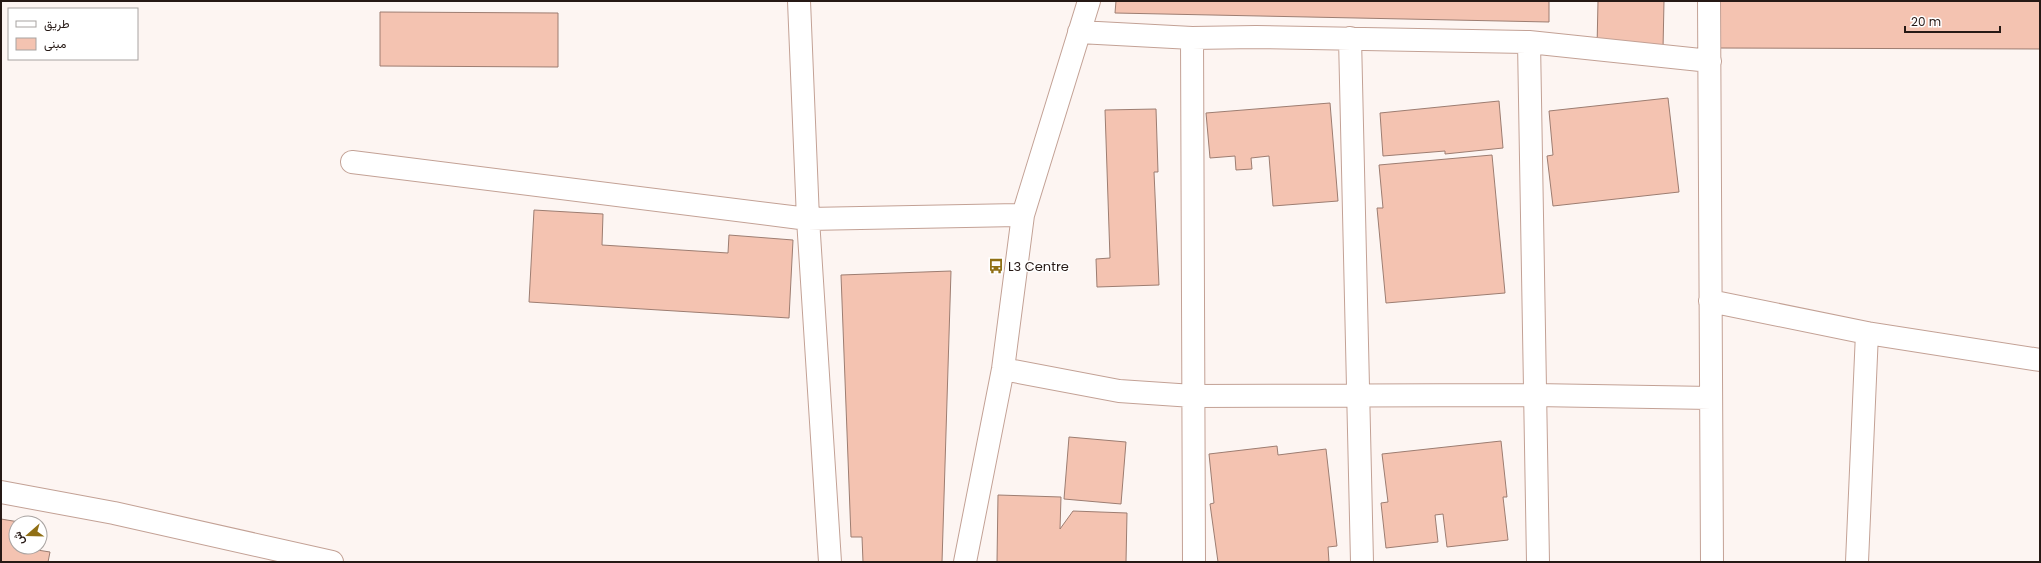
<svg xmlns="http://www.w3.org/2000/svg" width="2041" height="563" font-family="Poppins,Vazirmatn,sans-serif">
  <rect width="100%" height="100%" fill="#fdf5f2"/>
  <!-- building -->
  <path fill="#f4c3b1" stroke="#9d7d71" d="M1116,1H1549V22L1115,13Z
    M1598,1H1664L1663,49L1597,48Z
    M1718,1H2040V49L1718,48Z
    M380,12L558,13V67L380,66Z
    M1668,98L1679,192L1553,206L1547,156L1553,155L1549,111Z
    M1499,101L1503,148L1445,154V151L1383,156L1380,113Z
    M1330,103L1338,201L1273,206L1269,156L1251,158L1252,169L1236,170L1235,156L1210,158L1206,113Z
    M1156,109L1158,172H1154L1159,285L1097,287L1096,259L1110,258L1105,110Z
    M1492,155L1505,293L1386,303L1377,208H1383L1379,165Z
    M534,210L603,214L602,245L728,253L729,235L793,240L789,318L529,302Z
    M951,271L942,562H863L862,537H851L841,275Z
    M1069,437L1126,442L1121,504L1064,499Z
    M1501,441L1507,497H1503L1508,540L1447,547L1443,514L1435,515L1438,542L1386,548L1381,503L1388,502L1382,454Z
    M1277,446L1278,455L1326,449L1337,546L1328,547L1329,562H1218L1210,504L1214,503L1209,454Z
    M998,495L1061,497L1060,529L1073,511L1127,513L1126,562H997Z
    M1,519L25,523H16V547H31V549L50,552L48,562H1Z"/>
  <g fill="none" stroke-linecap="round" stroke-linejoin="round">
    <!-- street casing -->
    <g stroke="#c3a195" stroke-width="24">
      <path id="street" d="M799,1L808,219L830,562
        M1709,1L1712,562
        M1079,32L1192,38L1256,37L1529,42L1710,61
        M1192,38L1194,562
        M1350,38L1362,562
        M1529,42L1538,562
        M352,162L808,219L1023,215
        M1710,301L1867,333L2040,360
        M1003,369L1119,391L1193,396L1535,395L1711,398
        M1,492L114,513L332,562
        M965,562L1003,369L1023,215L1089,1
        M1857,562L1867,333"/>
    </g>
    <!-- street -->
    <use href="#street" stroke="#fff" stroke-width="22"/>
  </g>
  <!-- icons -->
  <defs>
    <g id="bus-bare" transform="scale(1.2)"><path d="M-5-6H5V4H4V6H2V4H-2V6H-4V4H-5ZM-3.5-4V0h7V-4ZM-3.5 1.2v1.5H-2V1.2ZM2 1.2v1.5H3.5V1.2Z" fill="#906f14" stroke="#fff" stroke-width="2.5" paint-order="stroke"/></g>
  </defs>
  <g fill-rule="evenodd">
    <use href="#bus-bare" x="996" y="266"/>
  </g>
  <g text-anchor="middle" dominant-baseline="central" stroke-width="3" stroke-linejoin="round" paint-order="stroke">
    <!-- poi labels -->
    <g font-size="13" fill="#261915" stroke="#fff" text-anchor="start">
      <text x="1008" y="266">L3 Centre</text>
    </g>
  </g>
  <!-- border -->
  <rect width="2041" height="563" fill="none" stroke="#261915" stroke-width="4"/>
  <!-- legend -->
  <rect x="8" y="8" width="130" height="52" fill="#ffffff" stroke="#a8a3a1"/>
  <rect x="16" y="21" width="20" height="6" fill="#ffffff" stroke="#a8a3a1"/>
  <text x="44" y="28" font-size="12" fill="#261915">طريق</text>
  <rect x="16" y="38" width="20" height="12" fill="#f4c3b1" stroke="#a8a3a1"/>
  <text x="44" y="48" font-size="12" fill="#261915">مبنى</text>
  <!-- north arrow -->
  <g transform="translate(28 535) rotate(250)"><circle r="19" fill="#ffffff" stroke="#a8a3a1"/>
  <path d="M0-3L7 15L0 10L-7 15Z" fill="#906f14"/>
  <text y="-6" font-size="11" font-weight="bold" text-anchor="middle" fill="#261915">ش</text>
  </g>
  <!-- scale -->
  <path d="M1905 26v6h95v-6" fill="none" stroke="#261915" stroke-width="2"/>
  <text x="1911" y="26" font-size="12" fill="#261915" stroke="#ffffff" stroke-width="3" paint-order="stroke">20 m</text>
</svg>
